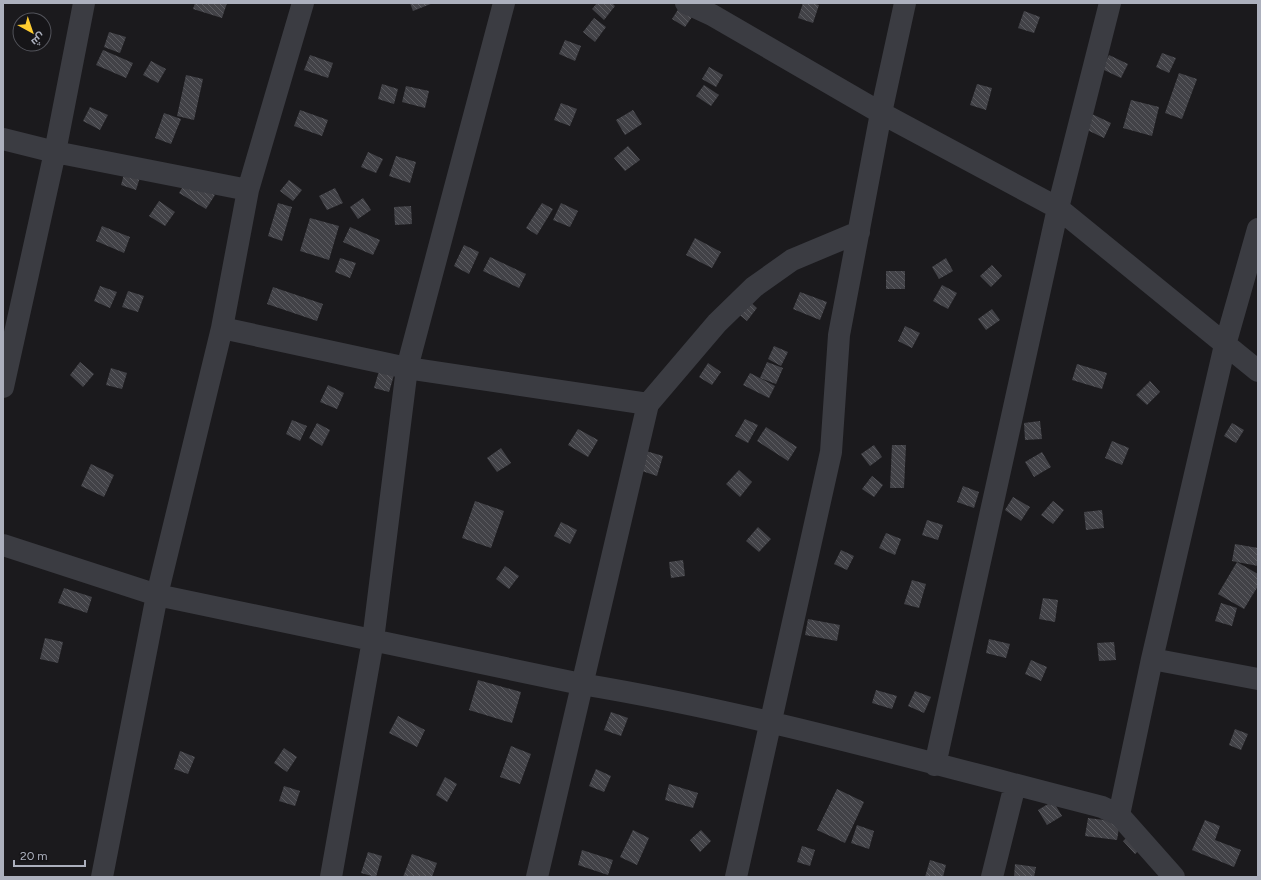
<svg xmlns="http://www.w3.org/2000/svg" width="1261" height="880" font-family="Figtree,Cairo,sans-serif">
  <defs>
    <pattern id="building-back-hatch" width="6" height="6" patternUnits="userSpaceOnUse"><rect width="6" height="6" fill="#424247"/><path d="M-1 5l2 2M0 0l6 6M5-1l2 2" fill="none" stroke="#5b5b60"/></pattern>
  </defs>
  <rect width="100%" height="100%" fill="#1b1a1d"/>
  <!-- building -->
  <path fill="url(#building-back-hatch)" d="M195,3H227L222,18L193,9Z
    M410,3H433L413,11Z
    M597,3H612L615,6L604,20L592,9Z
    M803,3H812L819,5L813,23L798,18Z
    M679,8L692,17L685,27L672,19Z
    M1024,11L1040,17L1034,33L1018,28Z
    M594,18L606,27L595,42L583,32Z
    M109,32L126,37L120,53L104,47Z
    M565,40L581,46L575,61L559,54Z
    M103,50L133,63L126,78L96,65Z
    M1162,53L1176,58L1169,73L1156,67Z
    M310,55L333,63L328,78L304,70Z
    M1109,55L1128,64L1121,78L1102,69Z
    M151,61L166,69L158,83L143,75Z
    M709,67L723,75L716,87L702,79Z
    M1179,73L1197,79L1182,119L1165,113Z
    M186,75L203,79L194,120L177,116Z
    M382,84L398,89L394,104L378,99Z
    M977,84L992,88L986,110L970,105Z
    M704,85L719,95L711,106L696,96Z
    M406,86L429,91L425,108L402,102Z
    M1131,100L1159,107L1152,136L1123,128Z
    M561,103L577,109L570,126L554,120Z
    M90,107L108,115L100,130L83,121Z
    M300,110L328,120L322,136L294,126Z
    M633,110L642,124L625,135L616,120Z
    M164,113L181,119L171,144L155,138Z
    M1092,114L1111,123L1104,138L1085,129Z
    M628,146L640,160L625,171L614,158Z
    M368,152L383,159L376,173L361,167Z
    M396,156L416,162L410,183L389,176Z
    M126,167L142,171L136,190L121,185Z
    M188,178L215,195L206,209L179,193Z
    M289,180L302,190L293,201L280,191Z
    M335,188L343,203L327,210L319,196Z
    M363,198L371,210L358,219L350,207Z
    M159,201L175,212L165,226L149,216Z
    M278,203L292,207L282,241L268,236Z
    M542,203L553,209L537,235L526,228Z
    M561,203L578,211L570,227L553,220Z
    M411,206L412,224L395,225L394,207Z
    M310,218L339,226L329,260L300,251Z
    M102,226L130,237L124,253L96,241Z
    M350,227L380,240L373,255L343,242Z
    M695,238L721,252L712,268L686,255Z
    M464,245L479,252L469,274L454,266Z
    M490,257L526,274L519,288L483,271Z
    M340,258L356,263L350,278L335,272Z
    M946,258L953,271L939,279L932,267Z
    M992,265L1002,276L991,287L980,276Z
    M886,271H905V289H886Z
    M942,285L957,293L948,309L933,301Z
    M100,286L117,292L110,308L94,301Z
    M273,287L323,304L317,321L267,304Z
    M128,291L144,296L138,312L122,307Z
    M800,292L827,302L820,320L793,309Z
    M747,299L757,308L747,321L736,312Z
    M992,309L1000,320L986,330L978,319Z
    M905,326L920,333L912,348L898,341Z
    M774,346L788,352L781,366L768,359Z
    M80,362L94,374L83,387L70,375Z
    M767,362L783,368L776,384L760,378Z
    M708,363L721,372L712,385L699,377Z
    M1077,364L1107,373L1102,389L1072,380Z
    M111,368L127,373L122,389L106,385Z
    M379,371L394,375L389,392L374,388Z
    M750,373L775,386L769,398L743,385Z
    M1150,381L1160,392L1147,405L1136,395Z
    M328,385L344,393L337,409L320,402Z
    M745,419L758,425L748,443L735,436Z
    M292,420L307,426L300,441L286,434Z
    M1040,421L1042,439L1025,440L1024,423Z
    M317,423L330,430L322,446L309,438Z
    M1232,423L1244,430L1236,443L1224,436Z
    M766,427L797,447L788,461L757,441Z
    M578,429L598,440L588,457L568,445Z
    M1112,441L1129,448L1122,465L1105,458Z
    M874,445L882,457L870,466L861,454Z
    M892,445H906L904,488H890Z
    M501,448L511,463L497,472L487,458Z
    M646,451L663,456L657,476L639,470Z
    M1042,452L1051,467L1034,477L1025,462Z
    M91,464L114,475L104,497L81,486Z
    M739,470L752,482L740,497L726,484Z
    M872,476L883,485L874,497L862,489Z
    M963,486L979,492L974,508L957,502Z
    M1013,497L1030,507L1021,521L1005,510Z
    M475,501L504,511L491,548L462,538Z
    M1053,501L1064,510L1053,524L1041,515Z
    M1102,510L1104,528L1086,530L1084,512Z
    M927,520L943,525L938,540L922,535Z
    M561,522L577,530L570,544L554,536Z
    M758,527L771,539L759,552L746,541Z
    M886,533L901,539L895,555L879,548Z
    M1235,544L1258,548V566L1232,561Z
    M841,550L854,556L847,570L834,564Z
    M683,560L685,576L671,578L669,562Z
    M1237,562L1258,574V586L1244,609L1218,594Z
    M505,566L519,576L509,589L496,579Z
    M912,580L926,584L919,608L904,604Z
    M64,588L92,597L87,613L58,603Z
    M1043,598L1058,600L1055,622L1039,619Z
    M1221,603L1237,608L1232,626L1215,621Z
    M808,619L840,625L837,641L805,635Z
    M45,638L63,642L58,663L40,659Z
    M989,639L1010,644L1006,658L986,653Z
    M1114,642L1116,660L1099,661L1097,643Z
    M1031,660L1047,667L1041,681L1025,674Z
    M478,680L521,692L512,723L469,710Z
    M876,690L897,696L892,709L872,703Z
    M915,691L931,697L924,713L908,706Z
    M611,712L628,718L621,736L604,730Z
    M398,716L425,730L417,747L389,733Z
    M1235,729L1248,734L1241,750L1229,745Z
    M511,746L531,754L520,784L500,777Z
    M284,748L297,757L287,772L274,763Z
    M180,751L195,757L188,774L174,769Z
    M596,769L611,776L604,792L589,786Z
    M445,777L457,784L447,802L436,795Z
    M669,784L698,793L693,808L665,800Z
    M284,786L300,791L295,806L279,801Z
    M837,789L864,802L845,843L817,830Z
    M1053,801L1062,816L1047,825L1038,810Z
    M1088,818L1120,822L1117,840L1085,836Z
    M1205,820L1220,826L1215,840L1241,850L1234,867L1192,850Z
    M857,825L874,831L869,849L851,843Z
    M1136,829L1148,842L1135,854L1123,841Z
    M633,830L649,838L637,865L620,857Z
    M701,830L711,841L700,852L690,840Z
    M802,846L815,850L810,866L797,862Z
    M582,850L613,860L608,875L578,865Z
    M368,852L382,856L376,877L361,873Z
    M412,854L437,863L432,877H403Z
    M930,860L946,865L943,877H925Z
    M1015,864L1036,867L1034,877H1014Z"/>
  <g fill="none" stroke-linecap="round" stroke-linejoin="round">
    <!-- minor -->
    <path stroke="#3b3c42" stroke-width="22" d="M686,3L712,15L881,113L1058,208L1258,371
      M3,139L55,152L248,190
      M222,328L407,368L648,404
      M3,387L55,152L84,3
      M3,545L157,595L581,684C757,713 929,763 1102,807L1119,815L1174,877
      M1152,659L1258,679
      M935,765L1058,208L1110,3
      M1119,815L1152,659L1225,345L1258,229
      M102,877L157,595L222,328L248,190L303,3
      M331,877L373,640L407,368L504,3
      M537,877L648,404L717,323L754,287L792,260L859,232
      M736,877L831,452L839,335L881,113L905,3
      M992,877L1015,785"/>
  </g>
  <!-- border -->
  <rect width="1261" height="880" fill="none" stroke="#acb0bd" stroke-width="8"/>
  <!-- north arrow -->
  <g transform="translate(32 32) rotate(140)"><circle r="19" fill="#161518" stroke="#52535a"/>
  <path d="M0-3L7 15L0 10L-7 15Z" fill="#ffcd30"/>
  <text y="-6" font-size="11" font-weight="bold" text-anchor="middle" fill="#acb0bd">ش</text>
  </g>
  <!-- scale -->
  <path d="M14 860v6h71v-6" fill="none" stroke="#acb0bd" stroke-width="2"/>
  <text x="20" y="860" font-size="12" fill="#acb0bd" stroke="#161518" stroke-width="3" paint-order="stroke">20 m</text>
</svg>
